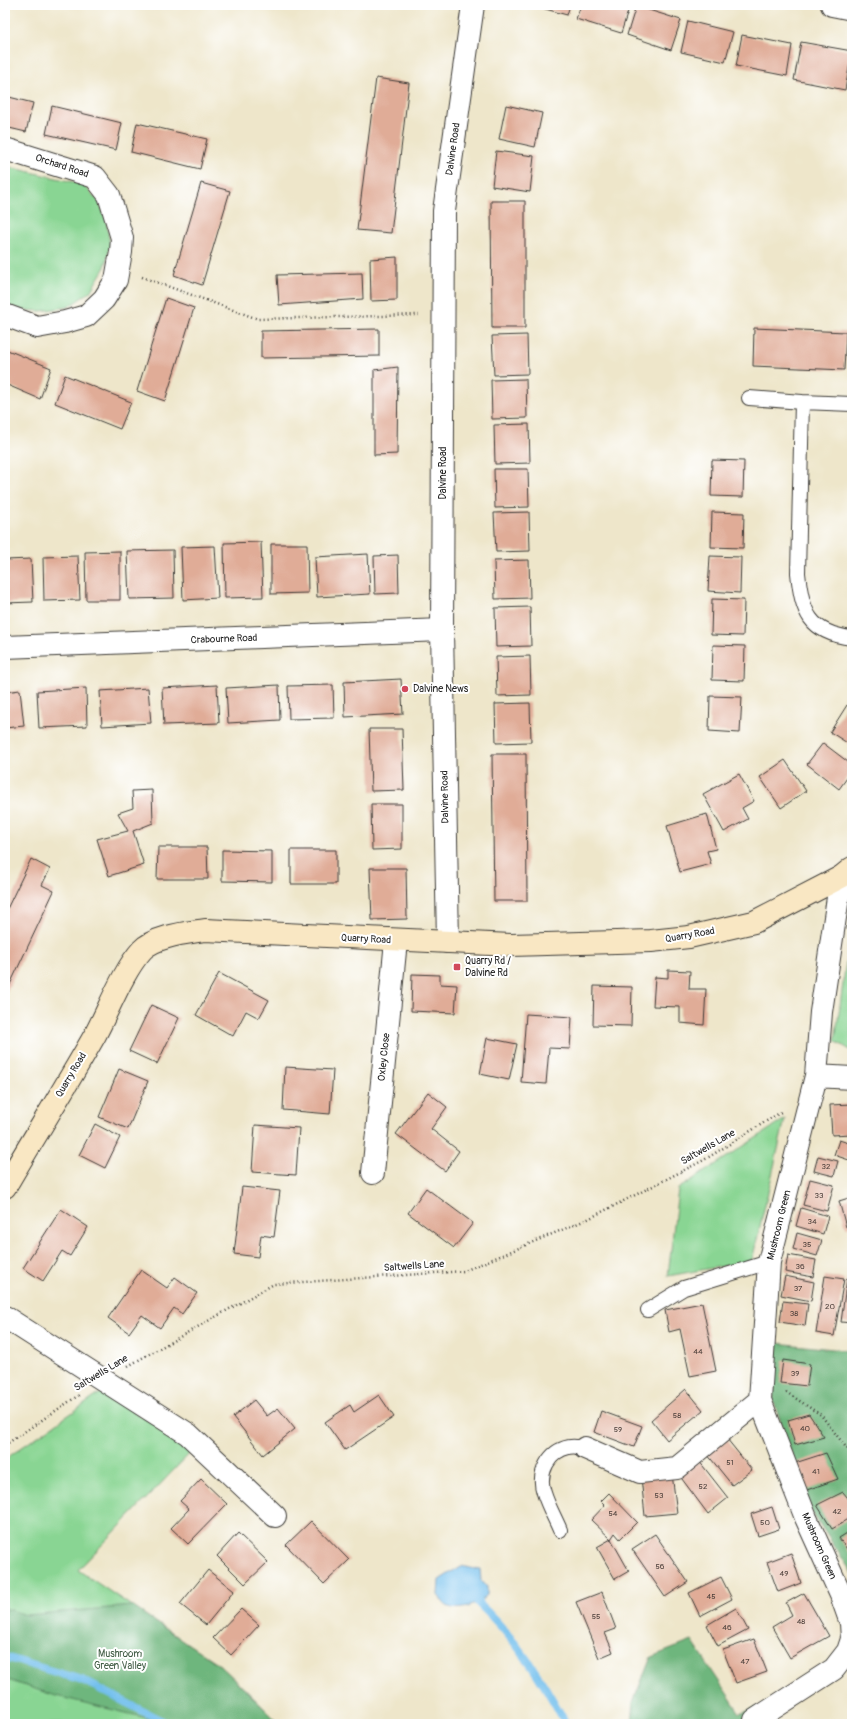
<svg xmlns="http://www.w3.org/2000/svg" width="857" height="1729" font-family="Pangolin,sans-serif">
  <rect width="100%" height="100%" fill="#fff"/>
  <filter id="ink" filterUnits="userSpaceOnUse"><feTurbulence type="fractalNoise" baseFrequency=".025" numOctaves="2"/><feDisplacementMap in="SourceGraphic" scale="8" xChannelSelector="R" yChannelSelector="G"/><feConvolveMatrix kernelMatrix="1 2 1 2 8 2 1 2 1" color-interpolation-filters="sRGB"/></filter>
  <filter id="wash" filterUnits="userSpaceOnUse"><feTurbulence type="fractalNoise" baseFrequency=".012" numOctaves="4" result="noise"/><feDisplacementMap in="SourceGraphic" scale="16" xChannelSelector="R" yChannelSelector="G"/><feGaussianBlur stdDeviation="0.9" result="paint"/><feColorMatrix in="noise" values="0 0 0 0 0 0 0 0 0 0 0 0 0 0 0 0 0 1.4 0 .05"/><feComposite in="paint" operator="in"/></filter>
  <g filter="url(#wash)">
    <rect width="100%" height="100%" fill="#eee6ca"/>
    <!-- green -->
    <path fill="#89d593" stroke="#527858" d="M5,166L82,184L99,201L106,219L110,245L105,267L90,292L68,307L41,311L21,310L5,304Z
      M852,919V1051L835,1041Z
      M785,1119L752,1261L668,1276L678,1189Z
      M102,1392L194,1449L78,1570L221,1666L280,1724H5V1459Z"/>
    <!-- forest -->
    <path fill="#6eb67d" stroke="#45694c" d="M776,1343L852,1351V1573L811,1511L773,1399Z
      M132,1606L221,1666L280,1724H161L159,1721L56,1696L5,1679V1608L26,1615Z
      M692,1641L740,1713L758,1707L767,1724H631L633,1702L651,1657Z"/>
    <!-- water -->
    <path fill="#73c0ed" stroke="#486e84" d="M461,1566L480,1570L481,1580L487,1587V1595C479,1604 461,1612 449,1607C444,1605 441,1599 438,1595L439,1580Z"/>
    <g fill="none" stroke-linecap="round" stroke-linejoin="round">
      <!-- stream -->
      <path stroke="#73c0ed" stroke-width="8" d="M477,1602C515,1637 542,1679 566,1724
        M5,1657L82,1680L168,1724"/>
    </g>
    <g id="blocks">
      <!-- building -->
      <path fill="#e0ac97" d="M531,5H570L567,15Z
        M581,5H630L621,33L576,19Z
        M636,6L681,20L671,50L627,35Z
        M688,21L733,32L725,62L681,52Z
        M742,35L792,45L787,76L736,66Z
        M801,42L852,51L845,90L794,80Z
        M376,78L409,83L391,233L357,230Z
        M5,96L33,103L26,132L5,127Z
        M506,105L542,113L535,147L499,139Z
        M52,106L122,123L116,150L46,134Z
        M137,123L207,139L200,169L131,152Z
        M496,151L534,156L530,192L492,186Z
        M201,183L230,191L202,285L174,275Z
        M491,201H525V328H492Z
        M397,257V300L371,301L370,259Z
        M362,273L363,299L279,305L277,275Z
        M166,298L194,308L165,401L137,391Z
        M754,328L846,332L844,370L753,366Z
        M379,329V356L261,358V331Z
        M527,335L528,374L494,375L492,336Z
        M5,349L51,368L40,399L5,384Z
        M398,367L397,454L374,455V370Z
        M65,375L131,402L120,429L55,403Z
        M526,379L527,418L492,419L491,380Z
        M529,424L530,463L495,464L494,425Z
        M712,460L744,461L743,497L711,496Z
        M494,469H528L529,507L495,508Z
        M529,512L530,551L496,552L494,513Z
        M712,512L744,513L743,548L711,547Z
        M261,542L263,597L225,598L224,543Z
        M271,544H307L308,593L271,594Z
        M215,546L218,598L183,600L181,547Z
        M173,550L174,598L129,599L127,551Z
        M120,551V600H86L85,552Z
        M368,554L370,594L317,597L315,557Z
        M398,555L399,593L375,594L374,556Z
        M78,556L80,600L44,601L43,557Z
        M710,556L741,557L740,593L708,591Z
        M31,559L33,602L5,603V560Z
        M529,560L530,598L495,599L494,561Z
        M712,599L744,600L743,636L711,635Z
        M530,607L531,646L496,647L495,608Z
        M713,645L745,646L744,681L712,680Z
        M530,656L531,695L497,696L496,657Z
        M401,679L403,714L345,717L344,682Z
        M217,685L219,723L164,725L162,688Z
        M279,685L280,720L228,723L226,688Z
        M333,685L334,718L289,719L288,686Z
        M86,688L87,726L39,728L37,691Z
        M148,688L151,723L102,726L100,691Z
        M20,690L24,726L5,728V692Z
        M710,696L742,697L740,733L709,731Z
        M530,703L531,742L496,743L495,704Z
        M847,705L852,708V746L830,732Z
        M369,729H402L404,790L371,791Z
        M823,743L852,765V771L839,789L807,764Z
        M492,754H526L527,901H494Z
        M785,760L806,791L781,808L760,777Z
        M739,774L754,801L742,808L748,819L724,832L703,794Z
        M152,790L153,823L133,831L144,865L109,876L97,839L128,831L118,813L133,808L132,791Z
        M371,804H402V849L372,850Z
        M707,814L716,849L707,851L711,864L680,872L667,826Z
        M158,847H207L208,879H157Z
        M222,850L272,851V882L222,881Z
        M291,850H336V884H291Z
        M31,859L50,869L42,885L54,891L5,995V913Z
        M370,868H406L407,919L372,920Z
        M668,970L690,971L689,989H706L704,1025L680,1023V1007L653,1006L655,977L668,978Z
        M219,973L269,1000L259,1018L246,1011L233,1036L196,1015Z
        M412,974L440,975V984L457,985L455,1013L411,1011Z
        M594,986L632,987L631,1026L593,1025Z
        M151,1005L179,1018L157,1064L129,1051Z
        M526,1014L572,1017L570,1049L549,1048L546,1084L521,1082Z
        M487,1038L517,1044L509,1080L480,1074Z
        M285,1067L333,1070L330,1114L283,1110Z
        M119,1069L148,1081L128,1129L99,1117Z
        M428,1092L447,1107L431,1129L459,1151L445,1171L396,1134Z
        M852,1104V1134L832,1135L830,1105Z
        M95,1124L120,1137L105,1168L79,1155Z
        M255,1125L299,1128L296,1175L252,1172Z
        M839,1140L852,1144V1161L834,1155Z
        M818,1156L838,1161L834,1176L814,1171Z
        M810,1179L834,1185L827,1211L803,1205Z
        M242,1187L280,1191L274,1237L261,1235L258,1257L234,1254Z
        M426,1188L473,1223L454,1248L408,1213Z
        M852,1197V1226L846,1227L839,1201Z
        M801,1208L828,1216L823,1234L796,1226Z
        M61,1209L88,1227L70,1256L62,1251L43,1281L23,1268Z
        M797,1233L822,1240L817,1256L793,1249Z
        M788,1255L816,1260L813,1277L785,1272Z
        M141,1270L167,1288L175,1277L197,1293L182,1314L174,1308L160,1328L142,1315L129,1333L108,1318Z
        M785,1276L814,1282L811,1301L781,1295Z
        M825,1276L844,1279L834,1336L816,1333Z
        M847,1278L852,1279V1323L841,1322Z
        M783,1301L808,1304L805,1326L780,1322Z
        M702,1303L716,1371L690,1376L680,1329L669,1332L665,1310Z
        M783,1360L810,1364L807,1386L780,1383Z
        M686,1389L703,1410L667,1440L651,1420Z
        M379,1395L394,1417L345,1450L325,1422L350,1405L354,1412Z
        M254,1400L267,1416L278,1408L295,1429L263,1455L233,1417Z
        M601,1411L642,1426L634,1447L594,1432Z
        M809,1414L824,1437L795,1445L788,1420Z
        M727,1439L752,1470L732,1485L707,1454Z
        M826,1453L838,1479L804,1491L795,1463Z
        M699,1461L728,1498L708,1514L679,1475Z
        M672,1474L677,1513L645,1516L641,1477Z
        M201,1479L227,1504L188,1544L171,1528L189,1509L180,1501Z
        M843,1492L852,1503V1517L832,1529L817,1505Z
        M609,1493L637,1522L620,1539L615,1533L611,1539L591,1520L605,1505L601,1501Z
        M772,1507L779,1529L758,1536L751,1514Z
        M311,1521L349,1560L324,1584L286,1545Z
        M852,1530V1556L839,1538Z
        M238,1533L268,1562L245,1584L217,1556Z
        M655,1534L688,1582L665,1597L632,1549Z
        M611,1539L629,1571L615,1579L597,1547Z
        M791,1553L801,1583L778,1592L767,1562Z
        M208,1570L234,1591L206,1625L180,1604Z
        M721,1577L732,1599L700,1616L689,1593Z
        M602,1592L616,1629L605,1633L613,1652L599,1658L576,1602Z
        M804,1593L829,1636L790,1658L772,1627L792,1615L786,1603Z
        M736,1608L748,1630L718,1646L707,1625Z
        M241,1609L259,1625L231,1655L213,1638Z
        M754,1639L767,1672L736,1683L723,1650Z"/>
    </g>
  </g>
  <g filter="url(#ink)">
    <use href="#blocks" fill-opacity="0" stroke="#3c3a36" stroke-width="1"/>
    <g fill="none" stroke-linecap="round" stroke-linejoin="round">
      <!-- lane casing -->
      <g stroke="#3c3a36" stroke-width="16">
        <path id="lane" d="M749,398L802,402
          M852,404L802,402L798,573C802,612 809,633 852,638
          M648,1310L684,1288L769,1262
          M560,1530C555,1518 548,1506 544,1493C537,1473 549,1451 569,1447C574,1446 580,1447 585,1448"/>
      </g>
      <!-- street casing -->
      <g stroke="#3c3a36" stroke-width="24">
        <path id="street" d="M832,5L852,9
          M5,149L95,177L109,195L122,238L121,252L116,280L104,299L86,316L65,322L37,327L5,315
          M5,647L442,630
          M448,942L442,630L444,211L473,5
          M816,1076L852,1078
          M373,1173L396,941
          M5,1317L188,1434L275,1516
          M585,1448L640,1472L677,1468L760,1400
          M755,1720L834,1669L848,1651L852,1639L851,1623L841,1595L806,1518L760,1400L769,1262L816,1076L821,1012L841,877"/>
      </g>
      <!-- secondary casing -->
      <g stroke="#3c3a36" stroke-width="24">
        <path id="secondary" d="M5,1187C35,1136 66,1086 95,1035C109,1009 123,971 142,950C155,936 187,933 205,930L511,945L651,941L689,937L754,922L841,877L852,868"/>
      </g>
      <!-- path -->
      <path stroke="#3c3a36" stroke-width="2.5" stroke-dasharray="1 3" stroke-linecap="butt" d="M142,277L258,319L419,315
        M128,1366L274,1284L464,1271L588,1219L704,1160L781,1112
        M786,1392L821,1415L852,1455
        M5,1445L79,1395"/>
      <!-- lane -->
      <use href="#lane" stroke="#fff" stroke-width="14"/>
      <!-- street -->
      <use href="#street" stroke="#fff" stroke-width="22"/>
      <!-- secondary -->
      <use href="#secondary" stroke="#f9e7c3" stroke-width="22"/>
    </g>
  </g>
  <!-- markers -->
  <g fill="#d1495b" stroke="#fff" stroke-width="1.5">
    <circle cx="405" cy="689" r="4"/>
    <rect x="453" y="963" width="8" height="8" rx="2"/>
  </g>
  <g text-anchor="middle" dominant-baseline="central" stroke-width="4" stroke-linejoin="round" paint-order="stroke">
    <!-- number labels -->
    <g font-size="8" fill="#4d403b">
      <text x="826" y="1166">32</text>
      <text x="819" y="1195">33</text>
      <text x="812" y="1221">34</text>
      <text x="807" y="1244">35</text>
      <text x="800" y="1266">36</text>
      <text x="798" y="1288">37</text>
      <text x="830" y="1306">20</text>
      <text x="794" y="1313">38</text>
      <text x="698" y="1351">44</text>
      <text x="795" y="1373">39</text>
      <text x="677" y="1415">58</text>
      <text x="805" y="1428">40</text>
      <text x="618" y="1429">59</text>
      <text x="730" y="1462">51</text>
      <text x="816" y="1471">41</text>
      <text x="703" y="1486">52</text>
      <text x="659" y="1495">53</text>
      <text x="837" y="1511">42</text>
      <text x="613" y="1513">54</text>
      <text x="765" y="1522">50</text>
      <text x="660" y="1566">56</text>
      <text x="784" y="1573">49</text>
      <text x="711" y="1596">45</text>
      <text x="596" y="1616">55</text>
      <text x="801" y="1621">48</text>
      <text x="727" y="1627">46</text>
      <text x="745" y="1661">47</text>
    </g>
    <!-- street labels -->
    <g font-size="10" fill="#1c1c1c" stroke="#fff">
      <text transform="translate(453 149) rotate(-82)">Dalvine Road</text>
      <text transform="translate(62 166) rotate(18)">Orchard Road</text>
      <text transform="translate(443 473) rotate(-90)">Dalvine Road</text>
      <text transform="translate(224 639) rotate(-2)">Crabourne Road</text>
      <text transform="translate(445 797) rotate(-91)">Dalvine Road</text>
      <text transform="translate(690 935) rotate(-10)">Quarry Road</text>
      <text transform="translate(366 939) rotate(3)">Quarry Road</text>
      <text transform="translate(384 1057) rotate(-84)">Oxley Close</text>
      <text transform="translate(71 1075) rotate(-59)">Quarry Road</text>
      <text transform="translate(708 1147) rotate(-30)">Saltwells Lane</text>
      <text transform="translate(779 1225) rotate(-76)">Mushroom Green</text>
      <text transform="translate(414 1266) rotate(-4)">Saltwells Lane</text>
      <text transform="translate(101 1373) rotate(-31)">Saltwells Lane</text>
      <text transform="translate(819 1546) rotate(66)">Mushroom Green</text>
    </g>
    <!-- poi labels -->
    <g font-size="10" fill="#1c1c1c" stroke="#fff" text-anchor="start">
      <text x="413" y="689">Dalvine News</text>
      <text x="465" y="961">Quarry Rd /<tspan x="465" dy="12">Dalvine Rd</tspan></text>
    </g>
    <!-- park labels -->
    <g font-size="10" fill="#425d46" stroke="#fff">
      <text x="120" y="1654">Mushroom<tspan x="120" dy="12">Green Valley</tspan></text>
    </g>
  </g>
  <!-- margin -->
  <rect width="857" height="1729" fill="none" stroke="#fff" stroke-width="20"/>
</svg>
